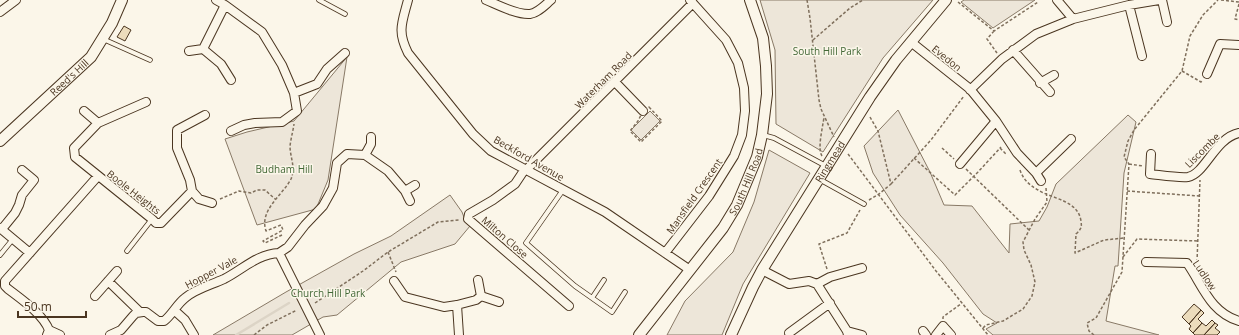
<svg xmlns="http://www.w3.org/2000/svg" width="1239" height="335" font-family="'Open Sans',sans-serif">
  <rect width="100%" height="100%" fill="#fbf6e9"/>
  <!-- green -->
  <path fill="#ede6d9" stroke="#887966" d="M760,0H933L883,58L823,152L776,124L775,50Z
    M964,0H1035L993,28L961,2Z
    M347,57L328,180L316,209L257,225L225,139L247,132L294,121Z
    M898,110L930,172L944,205L972,206L1009,253L1010,224L1039,221L1047,207L1056,184L1128,115L1136,122L1124,173L1118,266H1115L1106,321L1159,335H993L986,329L997,323L983,314L943,263L900,215L873,173L864,146Z
    M650,111L660,121L641,140L631,130Z
    M769,150L810,173L743,284L722,335H667L685,301L733,252L754,202Z
    M450,195L462,212L465,220L470,226L455,244L401,262L337,315L323,317L292,335H213L286,292L354,254L391,236Z"/>
  <g fill="none" stroke-linecap="round" stroke-linejoin="round">
    <!-- stream -->
    <path stroke="#dcd4c6" stroke-width="2.5" d="M236,335L289,303"/>
  </g>
  <!-- building -->
  <path fill="#ecdcbc" stroke="#4a3520" d="M124,26L131,30L125,41L117,37Z
    M1194,304L1201,310L1189,324L1182,317Z
    M1201,310L1204,313L1198,319L1202,323L1193,333L1189,329L1191,326L1189,324Z
    M1212,320L1215,323L1204,335H1195L1193,333L1202,323L1206,326Z
    M1215,323L1218,325L1215,328L1220,332L1217,335H1204Z"/>
  <g fill="none" stroke-linecap="round" stroke-linejoin="round">
    <!-- service casing -->
    <g stroke="#4a3520" stroke-width="5.5">
      <path id="service" d="M319,0L345,14
        M103,39L150,60
        M763,135L774,138L826,166
        M819,179L864,204
        M563,190L526,243L575,286L612,312L625,292
        M127,251L152,219
        M0,255L13,239
        M592,298L604,280"/>
    </g>
    <!-- minor casing -->
    <g stroke="#4a3520" stroke-width="10">
      <path id="minor" d="M216,0L225,5L262,32L282,65L294,93L297,111L282,122L255,123L244,125L231,131
        M408,0C402,23 397,31 408,53L473,134L491,151L605,212L690,270
        M486,0C498,5 517,15 530,14C538,13 545,5 551,0
        M1057,0L1073,19
        M1162,0L1167,22
        M1129,5L1142,56
        M0,12L16,0
        M911,42L970,89L996,121L1017,153L1036,173L1041,181
        M203,49L225,5
        M1013,50L1050,92
        M189,51L203,49L221,64L231,80
        M1207,74L1220,44L1239,45
        M615,82L643,111
        M1040,83L1054,75
        M970,90L1002,59L1036,34L1073,19L1129,5L1159,0
        M294,93L317,84L327,69L345,53
        M84,111L98,123L146,102
        M98,123L74,148L75,157L152,219L156,223H161L192,191L190,180L177,148V130L205,115
        M1151,154L1150,174C1160,175 1178,178 1188,177C1205,174 1215,138 1239,133
        M365,155L371,144V137
        M960,164L996,121
        M525,169L515,184L493,200L469,214L468,219L569,306
        M526,170L693,3
        M1036,173L1071,139
        M192,191L199,199L212,203
        M405,191L410,201
        M0,228L30,253
        M2,229L15,213L19,205L22,195L34,180L22,170
        M279,253L288,247L305,225L323,206L333,188L337,163L347,154L365,155L388,171L405,191L415,185
        M279,253L320,335
        M665,253L709,196L734,156L742,135L745,111L744,88L738,63L726,40L690,0
        M1146,262L1187,263C1203,286 1210,312 1239,321
        M762,270L789,284L809,281L817,284L847,331L848,335
        M478,280L481,296
        M108,281L140,312
        M394,281L405,297L444,307L457,305L476,300L481,296
        M817,284L830,277L862,268
        M95,296L117,271
        M481,296L499,302
        M457,305L459,335
        M174,310L185,320L194,335
        M49,330L60,335
        M847,331L862,335
        M923,331L926,335
        M789,333L830,303
        M47,335L49,330C43,314 21,299 8,289L5,286V281L98,176
        M110,335L121,330L133,316L136,313L143,312H146L158,321H164C172,315 177,304 185,298C195,289 211,285 224,279C242,270 257,254 279,253
        M936,335L943,326L951,335"/>
    </g>
    <!-- tertiary casing -->
    <g stroke="#4a3520" stroke-width="12">
      <g id="tertiary">
        <path id="s1" d="M0,141L91,57L112,23L122,0"/>
        <path id="s2" d="M639,335L723,228L737,205L757,157L762,135L767,94L766,66L763,38L750,0"/>
        <path id="s3" d="M731,335L753,287L762,270L870,97L896,60L946,0"/>
      </g>
    </g>
    <!-- path -->
    <path stroke="#7f6f5c" stroke-width="1.5" stroke-dasharray="3 2" stroke-linecap="butt" d="M807,0L810,18L819,100L821,109L834,137
      M1221,0L1239,2
      M958,2L994,31L1038,2
      M1239,4L1235,19L1239,20
      M994,31L987,39L997,53
      M813,40L850,8L863,0
      M1182,71L1201,82L1202,81
      M649,107L662,121L641,142L630,131L638,121L643,111Z
      M942,148L954,159
      M1000,148L1007,155
      M848,154L936,271L988,335
      M822,156C817,149 823,126 824,117
      M914,158L955,195L978,172L1001,147
      M1129,164L1143,166
      M966,169L1029,230
      M1020,170C1023,179 1029,185 1038,190C1052,199 1078,200 1081,221C1082,228 1081,229 1076,234L1075,253L1104,240L1124,238
      M891,184L931,140L964,96
      M1127,191L1199,196
      M220,199L239,191L251,193L257,190H265L275,199
      M869,200L879,194L891,184L878,131L870,117
      M282,235L265,243L263,241L283,230L281,225L266,231C259,210 282,196 291,179C296,168 290,157 290,146C291,138 293,131 294,124
      M388,252L396,272
      M1123,257L1137,239L1198,241
      M1197,262L1200,180
      M827,269L819,244L847,233L860,210
      M315,303L363,271L388,252L438,222L459,220
      M943,319V317L962,303
      M983,328L986,325L1003,321L1023,309L1032,296L1035,282L1031,265L1024,250L1023,242L1035,219L1047,202L1046,188
      M254,335L267,325L297,310
      M1094,335L1089,331L1087,323L1096,318L1122,272L1129,164L1124,157L1128,141L1134,130L1182,71L1190,36L1203,15L1218,0"/>
    <!-- service -->
    <use href="#service" stroke="#fbf6e9" stroke-width="4"/>
    <!-- minor -->
    <use href="#minor" stroke="#fbf6e9" stroke-width="8"/>
    <!-- tertiary -->
    <use href="#tertiary" stroke="#fbf6e9" stroke-width="10"/>
  </g>
  <g text-anchor="middle" dominant-baseline="central" stroke-width="3" stroke-linejoin="round" paint-order="stroke">
    <!-- park labels -->
    <g font-size="10" fill="#436837" stroke="#fbf6e9">
      <text x="827" y="51">South Hill Park</text>
      <text x="284" y="169">Budham Hill</text>
      <text x="328" y="293">Church Hill Park</text>
    </g>
    <!-- street labels -->
    <g font-size="10" fill="#4a3520" stroke="#fbf6e9">
      <text transform="translate(947 58) rotate(39)">Evedon</text>
      <text stroke="none"><textPath href="#s1" startOffset="94">Reed's Hill</textPath></text>
      <text transform="translate(603 80) rotate(-45)">Waterham Road</text>
      <text transform="translate(1202 150) rotate(-45)">Liscombe</text>
      <text transform="translate(529 158) rotate(30)">Beckford Avenue</text>
      <text stroke="none"><textPath href="#s3" startOffset="200">Ringmead</textPath></text>
      <text stroke="none"><textPath href="#s2" startOffset="188">South Hill Road</textPath></text>
      <text transform="translate(134 192) rotate(38)">Boole Heights</text>
      <text transform="translate(694 196) rotate(-55)">Mansfield Crescent</text>
      <text transform="translate(505 237) rotate(41)">Milton Close</text>
      <text transform="translate(211 272) rotate(-28)">Hopper Vale</text>
      <text transform="translate(1205 275) rotate(56)">Ludlow</text>
    </g>
  </g>
  <!-- scale -->
  <path d="M18 311v6h68v-6" fill="none" stroke="#4a3520" stroke-width="2"/>
  <text x="24" y="311" font-size="12" fill="#4a3520" stroke="#fbf6e9" stroke-width="3" paint-order="stroke">50 m</text>
</svg>
